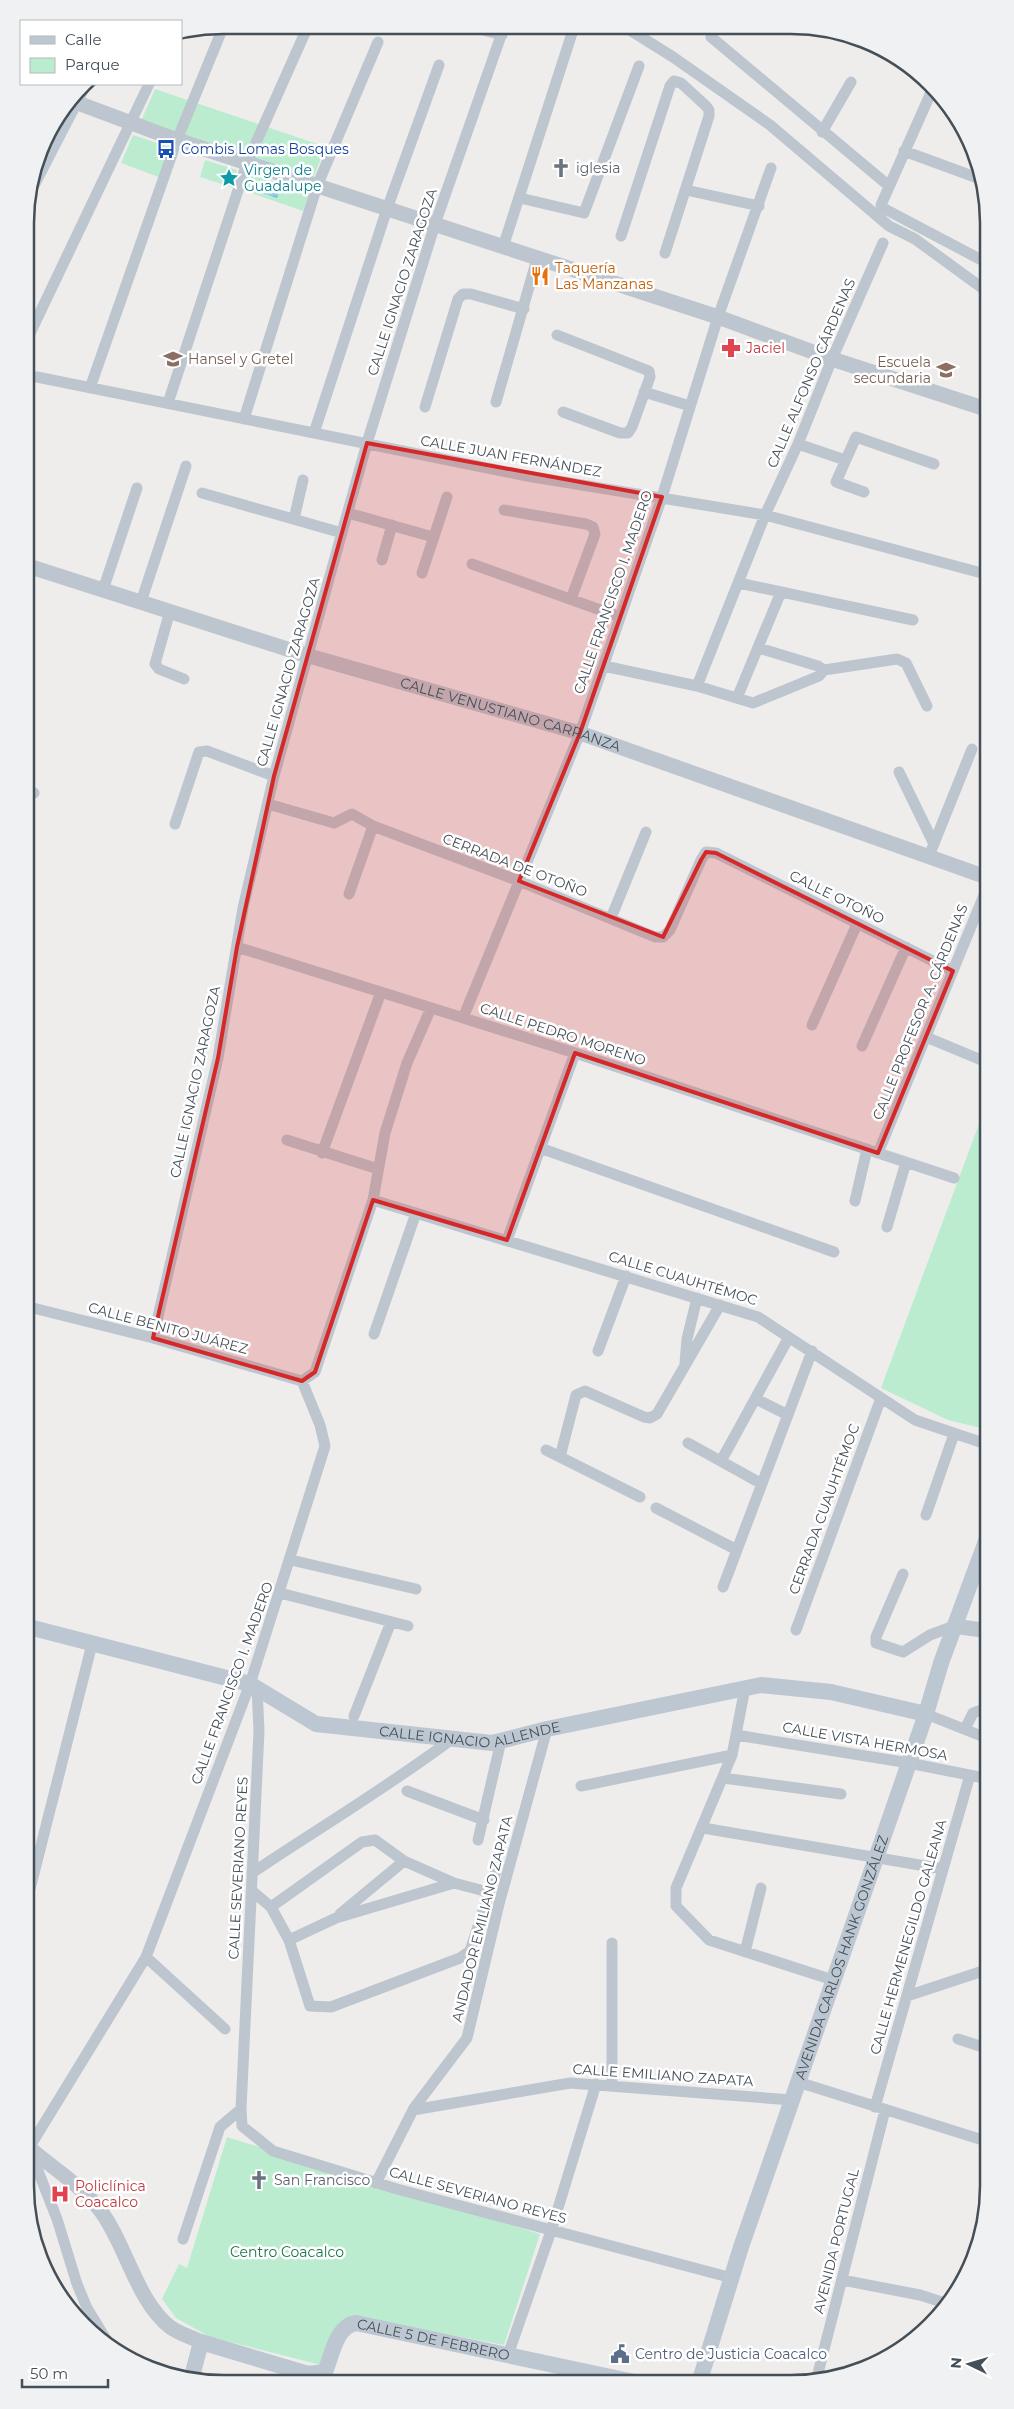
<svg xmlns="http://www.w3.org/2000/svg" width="1014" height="2409" font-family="Montserrat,sans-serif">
  <defs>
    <pattern id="water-rules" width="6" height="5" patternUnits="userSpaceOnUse" patternTransform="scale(1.25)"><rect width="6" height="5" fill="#8ad0e7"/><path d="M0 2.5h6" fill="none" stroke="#73abbe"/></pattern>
  </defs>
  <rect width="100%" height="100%" fill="#efecec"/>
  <!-- park -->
  <path fill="#bbecd0" d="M155,89L326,147L313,178L141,121Z
    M133,135L172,148L161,178L121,163Z
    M205,160L237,170L231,187L200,177Z
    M246,172L309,193L303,211L240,189Z
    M989,1097V1430L948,1420L881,1388Z
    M227,2137L540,2234L504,2345L351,2316L335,2332L321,2365L210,2337L176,2318L162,2299L179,2264L187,2268Z"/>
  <!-- water -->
  <path fill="url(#water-rules)" d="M265,182L281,187L277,198L262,193Z"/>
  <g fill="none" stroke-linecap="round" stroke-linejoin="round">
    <!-- minor -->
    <path stroke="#bdc6ce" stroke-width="11" d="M473,27L502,35
      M625,27L673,57L770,125L889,226L915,239L989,293
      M711,37L889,186
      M933,88L881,205L883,208L989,264
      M822,132L851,82
      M904,151L983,180
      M686,190L759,206
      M520,198L584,213L639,66
      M621,236L670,86L674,81L681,83L706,106L709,110V116L665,253
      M503,247L574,27
      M557,335L649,371L650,377L632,427L628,433H620L563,412
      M25,344L149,84
      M25,377H37L527,476L765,515L989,575
      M90,388L177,140L224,25
      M644,392L690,406
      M496,402L537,259
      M168,403L247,163L308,26
      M425,407L458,299L463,294H471L524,309
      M244,419L317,186L378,42
      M314,433L387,209L439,65
      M798,444L845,460
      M864,492L836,482L856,437L934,464
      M202,493L342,533
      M504,510L586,524L593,527L595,534L571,599
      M348,513L433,537
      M25,518H26
      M294,519L303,480
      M382,560L392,525
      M472,564L620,617
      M422,573L447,497
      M739,583L913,620
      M103,590L137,488
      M141,602L186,466
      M170,611L155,664L159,669L184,679
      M759,648L818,666L824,670L897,659L906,663L927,706
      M604,666L697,686L753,703L819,676L824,670
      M697,686L765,515L798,444L832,359L883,243
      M737,698L781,592
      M899,772L934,844
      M25,789L34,793
      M268,804L334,823L352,814L373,826L519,881L655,937H663L670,930L701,860L706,852L716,853L953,971
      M175,824L199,752L207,751L274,776
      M929,856L972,749
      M349,894L373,826
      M611,918L646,832
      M237,947L575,1053L954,1178
      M463,1018L580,733L662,497L718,317L771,168
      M812,1025L857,924
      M926,1037L986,1062
      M862,1046L906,947
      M287,1140L378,1169
      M540,1148L834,1252
      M322,1153L381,992
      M878,1153L989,883
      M373,1200L758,1317L915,1420L989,1445
      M855,1201L867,1149
      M887,1227L906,1162
      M507,1240L575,1053
      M25,1306L153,1338L302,1381
      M374,1334L416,1213
      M153,1338L218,1058L243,908L274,776L367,443L435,224L504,27
      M598,1351L626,1276
      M685,1363L687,1339L697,1298
      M302,1381L315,1372L373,1200L385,1133L407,1063L431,1008
      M756,1399L788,1415
      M688,1443L762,1484
      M546,1450L640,1497
      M560,1457L576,1395L585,1391L644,1417L650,1418L657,1414L720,1305
      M721,1461L789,1337
      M656,1508L737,1550
      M926,1515L954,1434
      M291,1560L416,1589
      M903,1574L876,1637V1643L903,1652L930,1635L954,1626
      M723,1587L812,1351
      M280,1593L408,1626
      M796,1630L881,1398
      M257,1688L259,1731L241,2109L242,2126L273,2151L397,2189L732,2278
      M745,1688L732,1755L676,1888V1906L709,1940L833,1980
      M926,1714L989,1739
      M354,1716L391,1622
      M965,1729L973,1713L978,1711L989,1712
      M736,1735L909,1763L989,1779
      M723,1778L841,1794
      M581,1786L732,1755
      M407,1791L484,1820
      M703,1828L943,1869
      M478,1840L501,1741
      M252,1873C319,1828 388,1787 452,1739
      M252,1891L271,1907L289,1940L310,2006L331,2007L460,1958L470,1951L498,1865
      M27,1901L92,1644
      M271,1907L362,1842L375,1840L404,1861L454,1883
      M340,1914L404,1861
      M289,1940L336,1918L454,1883L488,1892
      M745,1952L761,1888
      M146,1957L225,2029
      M907,1996L989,1969
      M958,2039L989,2049
      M798,2082L989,2142
      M612,2086V1943
      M875,2107L970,1775
      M413,2110L570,2083L792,2100
      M376,2183L414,2108L467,2038L499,1904L547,1729
      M183,2239L220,2127L241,2109
      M842,2280L920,2295L948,2304
      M109,2344L87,2308L77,2284L57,2219L29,2148L146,1957L250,1684L325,1446L320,1425L302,1381
      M508,2355L551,2231L596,2084
      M816,2381L885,2110"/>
    <!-- tertiary -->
    <g stroke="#bdc6ce" stroke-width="15">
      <path d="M75,102L177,140L718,317L832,359L989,410"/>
      <path id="s1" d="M25,565L309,656L580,733L989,878"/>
      <path d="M954,1626L989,1631"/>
      <path d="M25,2144C49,2166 79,2183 100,2210C126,2244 136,2300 170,2327C178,2333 191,2337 201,2342"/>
    </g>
    <!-- secondary -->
    <g stroke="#bdc7d2" stroke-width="16">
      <path d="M32,184L81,89"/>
      <path id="s2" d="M25,1626L250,1684L316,1724L492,1743L547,1729L761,1685L831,1692L926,1714"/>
      <path id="s3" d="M191,2380L201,2342L308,2374L325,2372C332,2355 336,2326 356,2323L639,2383"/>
      <path id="s4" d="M699,2383L741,2247L926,1714L941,1663L989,1533"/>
    </g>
  </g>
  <!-- marked area -->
  <path fill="#d62828" fill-opacity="0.2" stroke="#d62828" stroke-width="4" stroke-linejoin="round" d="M367,443L662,497L580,733L519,881L663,937L701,860L706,852L716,853L953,971L878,1153L575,1053L507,1240L373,1200L315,1372L302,1381L153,1338L218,1058L237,947L274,776Z"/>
  <!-- icons -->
  <defs>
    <g id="bus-bare" transform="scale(1.5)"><path d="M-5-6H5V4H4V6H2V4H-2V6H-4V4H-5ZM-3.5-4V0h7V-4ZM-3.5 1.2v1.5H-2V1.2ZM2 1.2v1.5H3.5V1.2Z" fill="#1a4fb4" stroke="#fff" stroke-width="2.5" paint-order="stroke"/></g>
    <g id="church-bare" transform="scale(1.5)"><path d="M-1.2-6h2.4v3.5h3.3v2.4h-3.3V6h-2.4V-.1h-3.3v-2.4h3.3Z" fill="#6b7280" stroke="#fff" stroke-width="2.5" paint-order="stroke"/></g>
    <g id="sight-bare" transform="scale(1.5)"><path d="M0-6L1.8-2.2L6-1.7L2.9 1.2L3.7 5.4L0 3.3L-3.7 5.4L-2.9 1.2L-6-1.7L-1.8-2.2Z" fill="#0f9aa8" stroke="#fff" stroke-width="2.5" paint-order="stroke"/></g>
    <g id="restaurant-bare" transform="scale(1.5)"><path d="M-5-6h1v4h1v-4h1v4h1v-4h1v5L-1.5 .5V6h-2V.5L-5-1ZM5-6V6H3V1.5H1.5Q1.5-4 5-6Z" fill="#e8710a" stroke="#fff" stroke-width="2.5" paint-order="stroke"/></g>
    <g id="pharmacy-bare" transform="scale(1.5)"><path d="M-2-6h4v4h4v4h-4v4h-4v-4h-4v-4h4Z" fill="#e0444e" stroke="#fff" stroke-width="2.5" paint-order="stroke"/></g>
    <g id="school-bare" transform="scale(1.5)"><path d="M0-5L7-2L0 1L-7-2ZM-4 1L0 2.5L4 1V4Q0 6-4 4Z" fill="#8d6e63" stroke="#fff" stroke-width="2.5" paint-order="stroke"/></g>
    <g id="hospital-bare" transform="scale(1.5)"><path d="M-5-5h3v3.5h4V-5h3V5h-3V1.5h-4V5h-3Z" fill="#e0444e" stroke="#fff" stroke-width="2.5" paint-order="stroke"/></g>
    <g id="civic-bare" transform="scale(1.5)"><path d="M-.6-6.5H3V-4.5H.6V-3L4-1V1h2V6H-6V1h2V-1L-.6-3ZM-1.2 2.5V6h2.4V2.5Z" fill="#5c6f8a" stroke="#fff" stroke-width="2.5" paint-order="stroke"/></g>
  </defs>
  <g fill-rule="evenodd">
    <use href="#bus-bare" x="166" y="149"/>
    <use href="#church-bare" x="561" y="168"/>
    <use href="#sight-bare" x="229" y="178"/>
    <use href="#restaurant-bare" x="540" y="276"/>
    <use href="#pharmacy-bare" x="731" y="348"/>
    <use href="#school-bare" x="173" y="359"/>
    <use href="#school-bare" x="946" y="370"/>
    <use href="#church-bare" x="259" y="2180"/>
    <use href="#hospital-bare" x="60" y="2194"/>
    <use href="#civic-bare" x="620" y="2354"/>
  </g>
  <g text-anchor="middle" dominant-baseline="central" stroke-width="5" stroke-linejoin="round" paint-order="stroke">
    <!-- transit labels -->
    <g font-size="14" fill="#164399" stroke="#fff" text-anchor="start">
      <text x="181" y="149">Combis Lomas Bosques</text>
    </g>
    <!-- worship labels -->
    <g font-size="14" fill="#5b616d" stroke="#fff" text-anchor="start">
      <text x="576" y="168">iglesia</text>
      <text x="274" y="2180">San Francisco</text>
    </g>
    <!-- culture labels -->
    <g font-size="14" fill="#0d838f" stroke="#fff" text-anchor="start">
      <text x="244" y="170">Virgen de<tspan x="244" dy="16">Guadalupe</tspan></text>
    </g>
    <!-- food labels -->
    <g font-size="14" fill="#c56008" stroke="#fff" text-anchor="start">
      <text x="555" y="268">Taquería<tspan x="555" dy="16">Las Manzanas</tspan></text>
    </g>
    <!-- street labels -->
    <g font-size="14" fill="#454f58" stroke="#fff">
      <text transform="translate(402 282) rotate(-72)">CALLE IGNACIO ZARAGOZA</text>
      <text transform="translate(811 373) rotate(-67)">CALLE ALFONSO CÁRDENAS</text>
      <text transform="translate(511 456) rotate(10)">CALLE JUAN FERNÁNDEZ</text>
      <text transform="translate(613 592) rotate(-71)">CALLE FRANCISCO I. MADERO</text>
      <text transform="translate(288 672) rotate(-74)">CALLE IGNACIO ZARAGOZA</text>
      <text stroke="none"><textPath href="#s1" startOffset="508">CALLE VENUSTIANO CARRANZA</textPath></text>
      <text transform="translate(515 865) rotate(21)">CERRADA DE OTOÑO</text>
      <text transform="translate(837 897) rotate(26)">CALLE OTOÑO</text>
      <text transform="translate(920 1012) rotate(-68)">CALLE PROFESOR A. CÁRDENAS</text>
      <text transform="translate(563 1034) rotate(18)">CALLE PEDRO MORENO</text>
      <text transform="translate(195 1082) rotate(-78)">CALLE IGNACIO ZARAGOZA</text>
      <text transform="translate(683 1278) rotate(17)">CALLE CUAUHTÉMOC</text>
      <text transform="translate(168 1328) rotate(15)">CALLE BENITO JUÁREZ</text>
      <text transform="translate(824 1509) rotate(-70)">CERRADA CUAUHTÉMOC</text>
      <text transform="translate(232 1683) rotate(-70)">CALLE FRANCISCO I. MADERO</text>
      <text stroke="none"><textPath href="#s2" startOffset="465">CALLE IGNACIO ALLENDE</textPath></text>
      <text transform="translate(865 1741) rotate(10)">CALLE VISTA HERMOSA</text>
      <text transform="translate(238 1868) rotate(-87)">CALLE SEVERIANO REYES</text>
      <text transform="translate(482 1919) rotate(-76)">ANDADOR EMILIANO ZAPATA</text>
      <text transform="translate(908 1937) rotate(-74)">CALLE HERMENEGILDO GALEANA</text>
      <text stroke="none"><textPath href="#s4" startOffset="449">AVENIDA CARLOS HANK GONZÁLEZ</textPath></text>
      <text transform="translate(663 2075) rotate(4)">CALLE EMILIANO ZAPATA</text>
      <text transform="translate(478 2195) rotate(15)">CALLE SEVERIANO REYES</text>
      <text transform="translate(836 2241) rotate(-76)">AVENIDA PORTUGAL</text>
      <text stroke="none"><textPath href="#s3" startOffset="308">CALLE 5 DE FEBRERO</textPath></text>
    </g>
    <!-- health labels -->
    <g font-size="14" fill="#be3a42" stroke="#fff" text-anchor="start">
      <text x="746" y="348">Jaciel</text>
      <text x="75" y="2186">Policlínica<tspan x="75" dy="16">Coacalco</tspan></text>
    </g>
    <!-- education labels -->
    <g font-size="14" fill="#785e54" stroke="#fff" text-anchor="start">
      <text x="188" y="359">Hansel y Gretel</text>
      <text x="931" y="362" text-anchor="end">Escuela<tspan x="931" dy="16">secundaria</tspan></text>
    </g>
    <!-- park labels -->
    <g font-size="14" fill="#1a754b" stroke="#fff">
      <text x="287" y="2252">Centro Coacalco</text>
    </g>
    <!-- service labels -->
    <g font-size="14" fill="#4e5e75" stroke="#fff" text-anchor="start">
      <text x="635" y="2354">Centro de Justicia Coacalco</text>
    </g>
  </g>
  <!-- crop -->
  <path d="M0 0H1014V2409H0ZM223 34H791A189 189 0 0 1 980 223V2186A189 189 0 0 1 791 2375H223A189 189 0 0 1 34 2186V223A189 189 0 0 1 223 34Z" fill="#f0f1f2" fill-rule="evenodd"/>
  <path fill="none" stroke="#454f58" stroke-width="2.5" d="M223 34H791A189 189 0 0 1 980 223V2186A189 189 0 0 1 791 2375H223A189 189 0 0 1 34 2186V223A189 189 0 0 1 223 34Z"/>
  <!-- legend -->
  <rect x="20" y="20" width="162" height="65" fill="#ffffff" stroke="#b5b9bc"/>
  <rect x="30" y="36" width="25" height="8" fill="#bdc7d2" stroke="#b5b9bc"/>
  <text x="65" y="45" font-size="15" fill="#454f58">Calle</text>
  <rect x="30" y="58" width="25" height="15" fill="#bbecd0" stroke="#b5b9bc"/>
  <text x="65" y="70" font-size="15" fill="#454f58">Parque</text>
  <!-- north arrow -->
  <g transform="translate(969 2364) rotate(275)" stroke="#ffffff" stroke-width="4" paint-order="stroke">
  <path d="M0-4L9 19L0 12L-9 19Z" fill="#454f58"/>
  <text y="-8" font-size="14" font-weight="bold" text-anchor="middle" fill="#454f58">N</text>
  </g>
  <!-- scale -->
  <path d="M22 2379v8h86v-8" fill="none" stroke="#454f58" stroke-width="2.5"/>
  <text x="30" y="2379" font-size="15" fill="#454f58" stroke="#ffffff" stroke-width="4" paint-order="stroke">50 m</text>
</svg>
